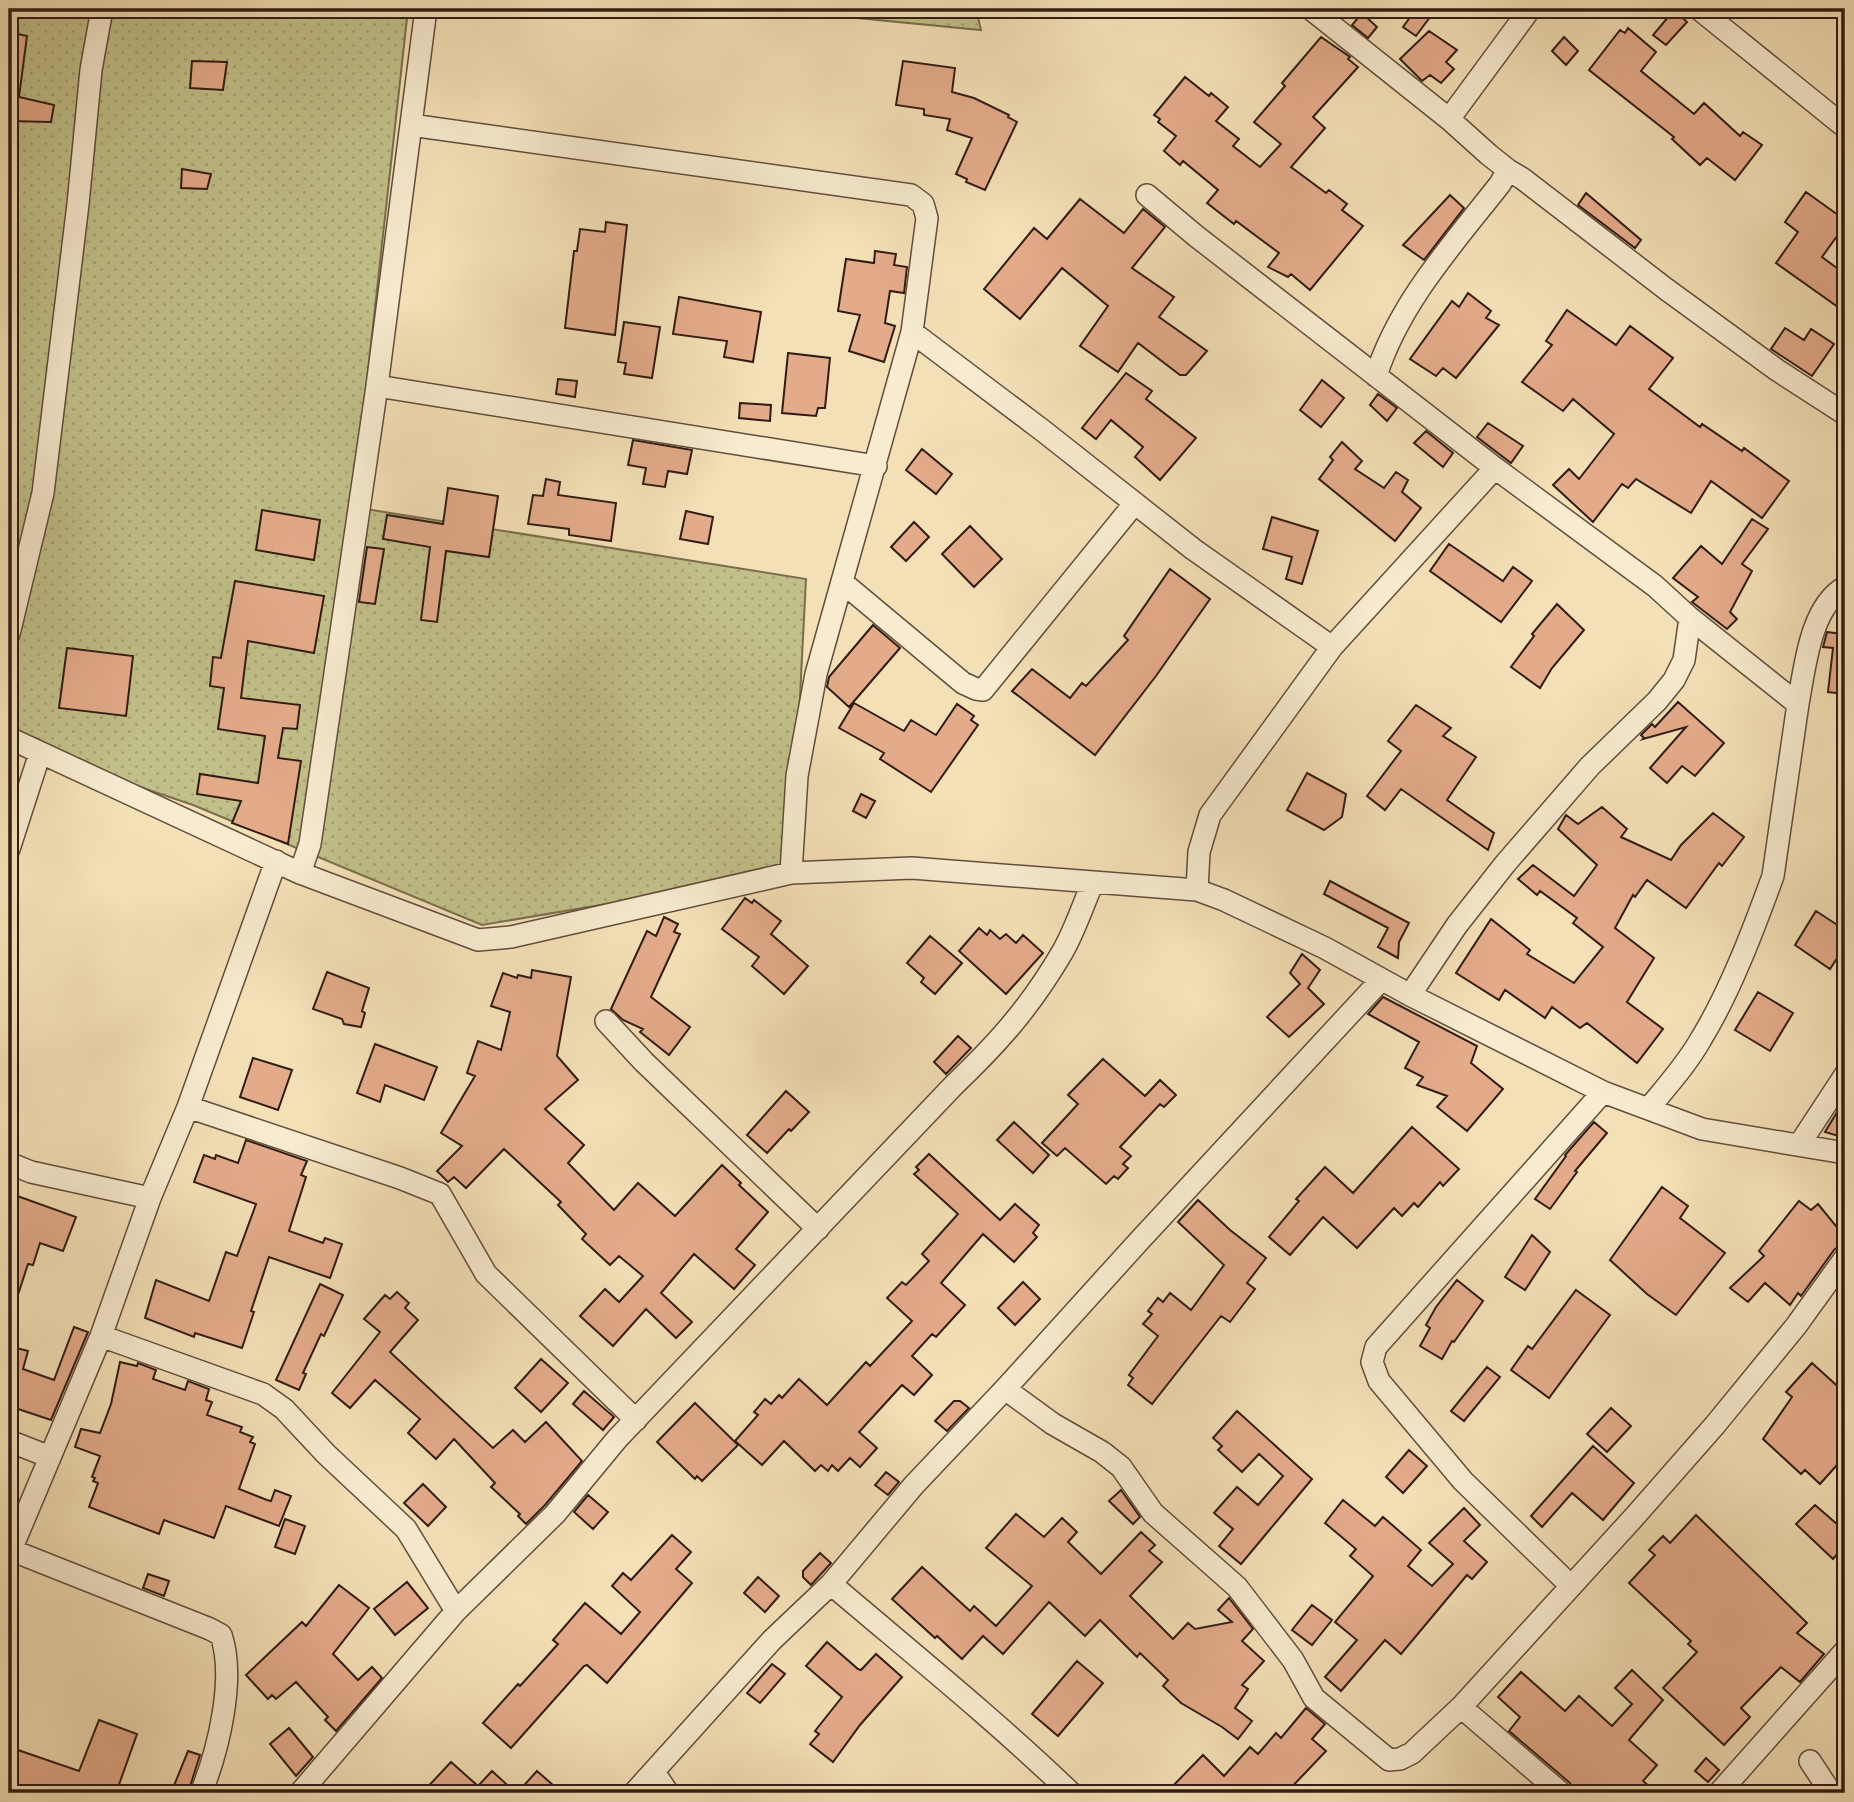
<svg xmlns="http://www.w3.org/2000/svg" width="1854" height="1802" font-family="'IM FELL Double Pica',serif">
  <defs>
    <pattern id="grass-dots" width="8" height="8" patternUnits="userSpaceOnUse" patternTransform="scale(1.75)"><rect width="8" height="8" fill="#c2c08a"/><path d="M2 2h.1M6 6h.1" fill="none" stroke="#a7a476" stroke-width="1.8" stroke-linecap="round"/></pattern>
  </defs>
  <rect width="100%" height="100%" fill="#f4e0b7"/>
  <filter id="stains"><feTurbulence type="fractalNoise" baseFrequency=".00286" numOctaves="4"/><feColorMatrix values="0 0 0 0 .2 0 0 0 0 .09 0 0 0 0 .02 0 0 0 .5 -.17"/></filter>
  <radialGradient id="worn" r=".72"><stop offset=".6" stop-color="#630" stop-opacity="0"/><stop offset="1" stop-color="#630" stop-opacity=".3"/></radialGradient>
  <!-- grass -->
  <path fill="url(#grass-dots)" stroke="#7a6e4e" stroke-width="2" d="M9,9H408L353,507L806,579L791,873L482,925L193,805L40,753L9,738Z
    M764,9H976L981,30Z"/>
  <!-- building -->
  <path fill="#e4ab8b" stroke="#311c13" stroke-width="2" d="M1416,9H1436L1416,36L1403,27Z
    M1674,10L1687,22L1666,45L1653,35Z
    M1362,13L1377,27L1368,38L1352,25Z
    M1628,28L1656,52L1641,71L1694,114L1704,103L1740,136L1743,132L1762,145L1735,180L1707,158L1700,165L1672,139L1674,137L1589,70L1620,30L1625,33Z
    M1429,31L1457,50L1446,62L1454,69L1441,83L1430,75L1422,81L1400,59Z
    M9,32L27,36L19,97L54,105L51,122L9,121Z
    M1321,37L1350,57L1348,59L1358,67L1313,117L1325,128L1291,167L1326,193L1329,190L1347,204L1342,210L1363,226L1310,290L1291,274L1288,277L1268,267L1279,253L1236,221L1234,224L1207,203L1218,190L1183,161L1180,165L1164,151L1176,136L1158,122L1160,119L1154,115L1185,77L1209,96L1211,93L1228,107L1216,121L1239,139L1233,146L1260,167L1281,144L1254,122L1285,86L1282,83Z
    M1564,37L1578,51L1566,65L1552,51Z
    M192,61L227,62L223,90L190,88Z
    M903,61L955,68L952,92L974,98L1009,115L1008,117L1017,122L985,190L966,182L967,179L956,174L972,138L947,130L950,119L924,115V109L896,105Z
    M182,169L211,174L207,189L181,188Z
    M1806,192L1845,220V225L1822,257L1845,274V312L1776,263L1798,232L1785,222Z
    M1586,193L1641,240L1635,248L1578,205Z
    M1450,195L1464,208L1424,260L1403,245Z
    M1080,199L1124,233L1143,209L1165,227L1132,268L1174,297L1159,317L1207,351L1186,375H1180L1138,343L1118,372L1080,346L1108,306L1062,268L1020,319L984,289L1034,228L1047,239Z
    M606,222L627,225L615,335L565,328L574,251H577L580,229L605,232Z
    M875,251L896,254L894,265L907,267L904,293L890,291L885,323L895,326L884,362L849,351L860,315L838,311L846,259L874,263Z
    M1468,293L1491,311L1486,318L1499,325L1456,378L1443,368L1436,376L1410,359L1452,301L1459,307Z
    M679,297L761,312L753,362L724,357L727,341L673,334Z
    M1567,310L1616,345L1630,326L1673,358L1649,389L1700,427L1702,424L1742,451L1744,448L1789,481L1762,518L1711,481L1691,513L1636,479L1628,488L1622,484L1593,522L1553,485L1569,469L1579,479L1614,434L1573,399L1563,411L1522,382L1552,345L1546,341Z
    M624,322L660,327L652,378L624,374L626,363L618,362Z
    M1785,328L1804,340L1811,329L1834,344L1812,376L1771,349Z
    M788,353L830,358L825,408H818L816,416L782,413Z
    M1126,373L1152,391L1146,399L1196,438L1160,480L1135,457L1143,447L1111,420L1096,439L1082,428Z
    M558,379L577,381L575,397L556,394Z
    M1322,380L1344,398L1321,427L1300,410Z
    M1378,394L1397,408L1387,421L1370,405Z
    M740,403L771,405L770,421L739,418Z
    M1488,423L1523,446L1511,463L1477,437Z
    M1426,431L1453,453L1443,467L1414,443Z
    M633,440L692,450L687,474L668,471L665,487L643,484L646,468L628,465Z
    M1342,442L1362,461L1355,469L1384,488L1396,472L1408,480L1402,492L1421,508L1395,541L1319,479L1333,460L1330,457Z
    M922,449L952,474L936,494L906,470Z
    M546,479L560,482L558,495L616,503L611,541L569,535V529L528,524L533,495L543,496Z
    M448,488L498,496L489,557L446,551L437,622L421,620L430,547L383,539L387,515L443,524Z
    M262,510L320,520L314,560L256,550Z
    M686,511L713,517L708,544L680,539Z
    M1272,517L1318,531L1302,584L1286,579L1292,557L1263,549Z
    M1752,519L1768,529L1742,564L1752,571L1730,612L1737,619L1727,629L1692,602L1698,597L1673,578L1701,546L1722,564Z
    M914,522L929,537L906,561L891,547Z
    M970,526L1002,559L974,587L942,554Z
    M1449,544L1503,581L1513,567L1532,581L1501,622L1430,571Z
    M367,547L384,549L375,604L359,602Z
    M1170,569L1210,599L1156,676L1095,755L1012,691L1032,669L1070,698L1082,683L1086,686L1128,640L1124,636Z
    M235,581L324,596L314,653L248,641L241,698L300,705L297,729L283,728L278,758L301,761L288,844L232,823L241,801L197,794L200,774L258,783L265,736L218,729L224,688L210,686L213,657L221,658Z
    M1557,604L1584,630L1552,668L1540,688L1511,667L1534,636L1532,634Z
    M873,625L900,648L849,707L827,687L829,677Z
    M1827,632L1843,634L1841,638L1845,639V694L1828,692L1833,648L1823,647Z
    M67,648L133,656L126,716L59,708Z
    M1678,702L1724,743L1695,776L1682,766L1667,783L1650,768L1686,727L1643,739L1644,738L1641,735L1652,724L1655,727Z
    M854,703L904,731L911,720L936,735L957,704L974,716L971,720L978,725L931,792L880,759L884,753L839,728Z
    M1416,705L1451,728L1443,736L1476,757L1447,800L1494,833L1488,850L1401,789L1385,810L1367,796L1401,751L1388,741Z
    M1307,773L1346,794L1342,817L1324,830L1287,810Z
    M861,794L875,801L866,818L853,811Z
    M1602,807L1627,829L1621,837L1671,860L1681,845L1713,813L1744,837L1722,866L1719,863L1686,908L1647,880L1635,897L1633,895L1615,928L1654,958L1627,1002L1663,1029L1637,1063L1587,1023L1580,1028L1552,1007L1545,1018L1505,990L1499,1000L1456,973L1491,919L1530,950L1527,954L1574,983L1603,947L1573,923L1577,918L1540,891L1537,895L1518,879L1533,865L1574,896L1597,865L1558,829L1566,815L1578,824Z
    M1330,881L1409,923L1399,942L1398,958L1378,947L1388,928L1324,894Z
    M745,898L752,903L754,900L781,921L771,934L808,966L784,994L752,966L759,957L722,929Z
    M1816,911L1845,930V946L1830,969L1795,945Z
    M664,917L678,924L674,932L680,934L651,997L690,1027L669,1055L640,1032L643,1029L623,1020L611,1009L647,931L656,936Z
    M979,928L987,935L990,930L1000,939L1006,934L1016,943L1023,935L1043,953L1006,994L959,951Z
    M930,936L962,963L935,994L921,982L924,978L907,963Z
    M1302,954L1320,970L1308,988L1324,1004L1289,1037L1267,1017L1300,984L1290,973Z
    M532,970L571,977L557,1056L578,1080L545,1109L584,1145L568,1163L614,1210L638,1183L675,1216L722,1165L741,1183L739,1185L768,1212L736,1249L755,1265L734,1289L694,1254L661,1293L692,1322L676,1338L646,1309L613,1346L580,1316L605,1289L619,1302L643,1276L619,1256L610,1265L582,1239L586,1234L558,1205L561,1202L504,1149L466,1188L454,1177L448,1182L437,1171L462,1146L441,1133L475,1076L467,1073L478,1041L501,1050L510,1012L491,1006L503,973L517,978L518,975L531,978Z
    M327,972L369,988L362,1011L365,1013L361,1027L344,1024L342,1019L313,1009Z
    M1758,992L1793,1013L1770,1051L1735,1030Z
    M1383,997L1477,1046L1471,1063L1503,1089L1467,1131L1437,1107L1447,1096L1417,1085L1423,1077L1405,1068L1419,1042L1368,1014Z
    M958,1036L971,1048L946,1074L934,1062Z
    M375,1044L437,1067L424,1100L385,1085L380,1102L357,1093Z
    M253,1058L292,1070L278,1110L240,1097Z
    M1103,1059L1145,1096L1160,1080L1176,1095L1164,1107L1160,1104L1120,1147L1131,1156L1123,1164L1128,1168L1118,1179L1114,1176L1106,1184L1065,1148L1057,1156L1042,1143L1078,1104L1068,1095Z
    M786,1091L809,1112L791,1131L789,1129L767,1153L747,1135Z
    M1845,1099V1138L1825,1132Z
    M1014,1122L1049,1155L1033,1173L997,1140Z
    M1594,1122L1607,1133L1575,1171L1577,1172L1550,1209L1535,1199L1566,1156L1565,1155Z
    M1412,1127L1459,1169L1443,1186L1440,1182L1418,1207L1414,1203L1402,1216L1394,1208L1357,1248L1323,1217L1290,1255L1269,1237L1299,1201L1296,1199L1325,1167L1353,1193Z
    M246,1140L307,1161L301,1175L306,1177L289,1231L323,1243L325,1238L342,1244L330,1278L269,1257L251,1311L254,1312L242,1348L195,1333L194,1337L145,1318L156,1280L209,1301L226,1252L237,1256L256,1204L194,1182L204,1155L215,1159L216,1155L238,1163Z
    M929,1154L1000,1220L1015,1204L1039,1225L1033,1233L1037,1237L1014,1262L983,1234L941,1283L965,1305L936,1337L932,1334L912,1356L932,1375L914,1395L902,1385L859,1432L877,1448L860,1467L850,1458L838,1471L832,1465L828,1471L821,1465L815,1471L784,1441L762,1465L735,1441L758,1415L754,1412L765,1399L771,1404L779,1395L782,1398L799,1379L827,1405L866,1362L870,1366L912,1321L887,1298L902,1282L906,1285L929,1261L922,1254L958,1214L914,1174L919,1170L916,1167Z
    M1662,1187L1688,1206L1680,1218L1725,1253L1676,1315L1647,1294L1610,1260Z
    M9,1193L76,1217L63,1251L40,1243L33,1265L28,1264L12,1313L9,1312Z
    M1198,1200L1230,1230L1266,1258L1247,1283L1255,1289L1230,1322L1221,1316L1152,1404L1128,1385L1133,1378L1129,1375L1158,1336L1143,1324L1152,1314L1148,1311L1158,1298L1163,1302L1170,1293L1191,1310L1224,1265L1178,1222Z
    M1799,1201L1811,1210L1818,1204L1845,1237V1241L1834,1250L1801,1296L1798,1293L1790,1305L1765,1283L1748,1302L1730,1288L1764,1256L1759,1251Z
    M1532,1235L1550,1252L1525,1290L1505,1277Z
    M1457,1280L1483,1301L1454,1342L1452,1341L1442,1359L1420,1346L1430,1328L1426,1325L1436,1307Z
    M1023,1282L1040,1299L1015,1325L998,1308Z
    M320,1284L343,1295L324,1336L321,1334L303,1373L306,1374L299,1390L276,1380Z
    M1576,1290L1610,1315L1549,1398L1511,1370L1528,1346L1532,1349Z
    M397,1292L409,1303L405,1308L418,1320L390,1352L493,1448L513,1430L525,1442L546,1422L582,1461L545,1505L526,1524L518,1516L520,1514L491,1487L495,1483L454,1439L436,1459L408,1433L420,1419L375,1380L350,1408L332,1393L380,1332L364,1319L385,1295L390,1299Z
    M74,1327L88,1332L51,1420L9,1406V1346L28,1351L23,1369L54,1380Z
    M541,1359L568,1383L541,1412L515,1388Z
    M120,1362L137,1366L138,1363L156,1370L153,1379L185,1390L188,1381L209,1389L206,1400L212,1402L207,1415L242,1427L240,1432L253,1437L250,1442L255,1444L239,1489L267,1500L271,1501L275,1490L291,1496L279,1526L226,1506L214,1538L164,1520L159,1534L89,1507L98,1483L93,1481L95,1478L92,1477L100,1456L75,1447L81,1429L100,1433L111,1404Z
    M1812,1363L1845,1393V1456L1820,1484L1805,1470L1801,1474L1763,1439L1792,1397L1786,1392Z
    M1487,1367L1500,1377L1464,1421L1451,1411Z
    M584,1391L614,1417L603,1430L573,1404Z
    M954,1401H960L969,1408L947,1431L935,1421Z
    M695,1403L738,1445L702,1481L697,1476L695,1479L657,1442Z
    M1611,1408L1631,1426L1607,1452L1587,1434Z
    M1237,1411L1312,1479L1241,1564L1219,1546L1233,1529L1214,1513L1237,1487L1258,1505L1283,1476L1259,1454L1242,1472L1218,1450L1222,1446L1213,1438Z
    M1593,1446L1634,1483L1603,1520L1572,1493L1542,1527L1531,1516Z
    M1409,1450L1427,1466L1403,1493L1386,1477Z
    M886,1472L899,1482L888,1495L875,1485Z
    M423,1484L446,1507L428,1526L404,1503Z
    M1121,1490L1140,1517L1133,1524L1109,1501Z
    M588,1495L608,1512L593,1529L574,1512Z
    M1343,1500L1375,1526L1383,1517L1421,1550L1408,1566L1432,1586L1453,1564L1429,1543L1464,1508L1480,1525L1464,1541L1487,1562L1472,1579L1467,1575L1401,1654L1385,1640L1341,1691L1325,1677L1357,1640L1335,1622L1373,1576L1350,1556L1356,1549L1325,1523Z
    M1815,1505L1845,1531V1545L1833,1559L1796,1524Z
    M1016,1514L1044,1537L1062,1518L1077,1532L1068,1542L1101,1574L1141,1532L1155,1545L1149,1551L1162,1562L1130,1596L1173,1639L1188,1623L1195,1629L1232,1622L1218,1610L1229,1598L1253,1629L1242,1641L1264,1661L1242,1685L1248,1689L1235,1708L1252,1721L1238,1739L1222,1727L1181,1703L1163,1686L1168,1680L1140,1653L1137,1657L1100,1620L1085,1636L1049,1602L1003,1654L983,1636L962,1659L937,1636L935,1638L892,1599L922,1567L970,1611L974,1606L996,1626L1032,1586L986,1548Z
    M1696,1515L1807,1623L1797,1633L1824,1654L1800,1682L1781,1667L1741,1708L1750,1717L1724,1745L1663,1688L1697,1652L1688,1644L1691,1641L1629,1583L1655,1555L1649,1550L1663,1536L1670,1543Z
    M285,1519L305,1526L295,1554L275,1547Z
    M672,1535L691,1552L676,1569L692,1583L607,1683L587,1665L584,1666L511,1748L483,1723L518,1684L520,1686L558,1644L553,1640L585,1603L621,1634L640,1612L612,1586L623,1573L631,1580Z
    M820,1553L831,1563L811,1585L803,1577V1571Z
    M148,1574L169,1581L164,1596L143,1588Z
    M758,1577L779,1596L765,1612L744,1593Z
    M407,1582L428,1608L395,1635L374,1609Z
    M339,1585L369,1608L333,1654L358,1680L372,1667L382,1678L336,1731L325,1720L328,1717L296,1682L276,1699L272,1695L268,1699L246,1675L302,1622L306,1626Z
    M1312,1605L1332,1620L1312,1645L1292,1630Z
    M827,1642L858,1669L861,1670L876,1654L902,1677L860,1725L833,1762L810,1744L819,1734L815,1731L842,1697L806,1666Z
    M1077,1661L1103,1683L1058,1736L1032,1714Z
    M772,1664L785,1674L760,1703L747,1693Z
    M1632,1670L1663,1700L1629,1740L1657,1765L1643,1781L1657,1793H1574L1570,1783L1509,1731L1520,1717L1498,1697L1521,1672L1565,1711L1579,1696L1612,1726L1632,1704L1615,1688Z
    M1306,1708L1325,1724L1312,1739L1326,1751L1286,1793H1166L1203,1755L1224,1776L1250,1747L1258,1754L1276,1733L1281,1738Z
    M99,1720L137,1734L116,1793H29L9,1786V1747L79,1771Z
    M289,1728L313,1757L296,1776L270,1744Z
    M188,1751L200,1755L188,1793H171Z
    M1706,1758L1719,1770L1708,1782L1695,1771Z
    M451,1762L478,1786L492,1771L516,1793H422Z
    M537,1771L562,1793H517Z"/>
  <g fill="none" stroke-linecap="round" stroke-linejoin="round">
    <!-- minor casing -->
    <g stroke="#624d3c" stroke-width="24">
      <path id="minor" d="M1311,9L1449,119L1488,154L1508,170L1523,179L1666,289L1777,370L1845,414
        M1699,9L1845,127
        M1449,119L1530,9
        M411,125L911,195L923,204L927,218L912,332L816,674L797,776L791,873
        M1147,195L1196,236L1495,468L1655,586L1690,618L1798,704L1773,876C1754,928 1730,992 1701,1039C1687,1064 1667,1086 1649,1108
        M912,332L1042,430L1193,549L1332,647
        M1376,376C1399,303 1453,244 1500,184L1508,170
        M377,386L876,466
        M842,582L963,683L976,689L983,690L1135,503
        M9,634L43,493L78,204L91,70L102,9
        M1798,704C1805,667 1810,607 1845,587
        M9,738L300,873L478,940L511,937L791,873L912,868L1197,890L1224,900L1325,948L1410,995L1603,1092L1702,1129L1845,1153
        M9,849L40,753
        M300,873L310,844L377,386L426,9
        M1197,890L1199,852L1210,815L1332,647L1495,468
        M1410,995L1457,925L1505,864L1590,766L1657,701L1674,680L1684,660L1690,618
        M606,1021L644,1062L818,1229
        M188,1107L400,1178L440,1194L486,1274L636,1420
        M1799,1145L1845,1075
        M9,1163L31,1172L150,1198
        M101,1336L263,1394L284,1409L326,1454L406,1529L456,1611
        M1005,1389L1053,1424L1102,1452L1121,1467L1153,1513L1237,1587L1293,1660L1314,1698L1389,1760L1400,1759L1412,1753L1461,1707L1636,1515L1715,1425L1796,1326L1845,1258
        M9,1441L50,1457
        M831,1584C912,1653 994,1719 1071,1793
        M1571,1586L1463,1481L1379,1381L1372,1362L1376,1347L1603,1092
        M1461,1707L1561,1793
        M1810,1761L1831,1793
        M654,1772L668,1793
        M201,1793C218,1751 236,1679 221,1635L210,1629L11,1550L101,1336L150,1198L188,1107L276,861
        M300,1793L456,1611L555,1514L617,1439L954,1085C999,1042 1031,1006 1063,951C1075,930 1083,905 1093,882
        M634,1793L772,1640L831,1584L914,1485L1005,1389L1140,1240L1381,980
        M1719,1793L1845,1651"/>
    </g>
    <!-- minor -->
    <use href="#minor" stroke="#f8ebd0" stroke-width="21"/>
  </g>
  <!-- margin -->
  <rect width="1854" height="1802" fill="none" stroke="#f4e0b7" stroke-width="35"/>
  <rect x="10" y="10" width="1833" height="1781" fill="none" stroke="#311c13" stroke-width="3.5"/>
  <rect x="18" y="18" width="1819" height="1767" fill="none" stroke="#311c13" stroke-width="2"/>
  <rect width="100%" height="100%" filter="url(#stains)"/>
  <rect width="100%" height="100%" fill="url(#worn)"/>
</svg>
